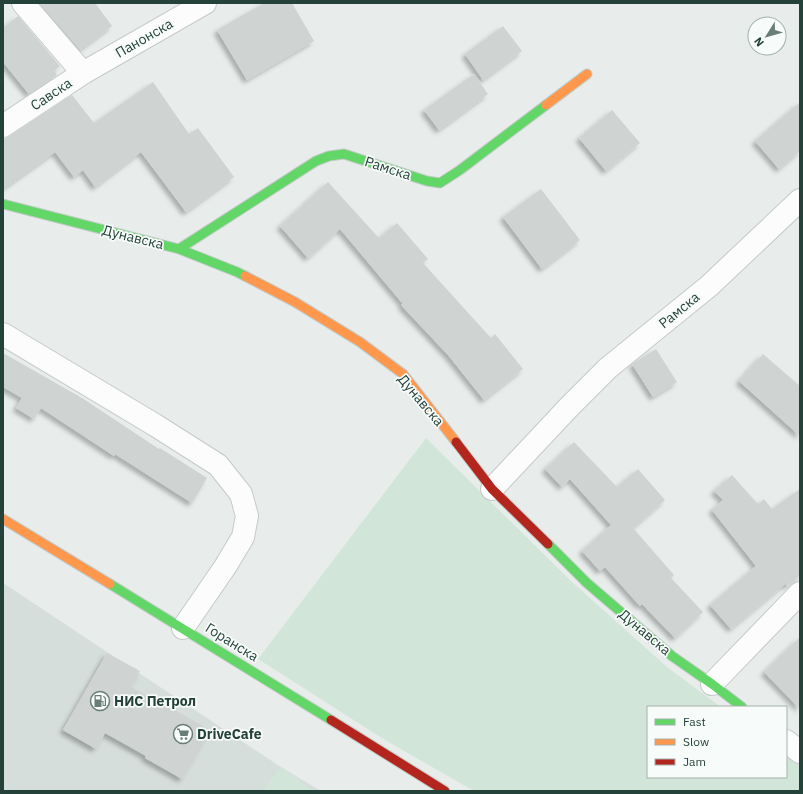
<svg xmlns="http://www.w3.org/2000/svg" width="803" height="794" font-family="'IBM Plex Sans',sans-serif">
  <defs>
    <filter id="shadow"><feDropShadow dx="-3.5" dy="3.5" stdDeviation="2" flood-color="#0004"/></filter>
  </defs>
  <rect width="100%" height="100%" fill="#e8edeb"/>
  <!-- built -->
  <path fill="#d6dedb" d="M3,583L281,767L321,791H3Z"/>
  <!-- green -->
  <path fill="#d1e6d8" d="M426,438L571,581L667,667L721,707H648V777H786V755L800,765V791H474L385,740L258,659Z
    M281,767L313,791H263Z"/>
  <!-- building -->
  <path fill="#cfd4d2" filter="url(#shadow)" d="M39,3H95L112,26L80,50Z
    M264,3H292L314,41L247,80L217,30Z
    M18,16L60,66L54,71L57,75L29,94L3,62V28Z
    M503,26L522,51L483,80L465,54Z
    M474,74L488,94L439,130L424,110Z
    M153,82L189,134L198,128L234,177L186,212L141,152L95,187L83,170L74,177L55,152L3,189V140L10,136L72,95L94,123Z
    M800,102V151L779,169L755,141Z
    M612,110L640,143L606,171L579,138Z
    M328,182L379,238L397,223L428,259L423,263L491,338L495,334L523,369L484,400L448,355L401,305L403,304L340,229L308,258L280,226Z
    M541,189L580,240L542,269L503,217Z
    M656,349L677,382L653,397L632,364Z
    M3,353L82,398L159,449L160,448L207,478L192,503L115,454L114,456L41,408L34,419L16,408L22,398L3,387Z
    M763,354L800,386V436L739,381Z
    M574,442L617,487L638,469L665,500L633,528L674,575L671,578L703,612L675,638L642,604L640,606L605,567L600,571L582,551L611,525L570,479L562,487L545,469Z
    M732,475L758,504L764,499L772,509L800,489V575L787,586L785,584L731,629L710,605L756,566L712,510L723,500L714,491Z
    M800,637V709L764,672Z
    M107,653L140,671L131,687L172,710L173,709L210,730L182,779L145,758L146,756L105,733L96,749L63,730Z"/>
  <g fill="none" stroke-linecap="round" stroke-linejoin="round">
    <!-- street casing -->
    <g stroke="#c5cac8" stroke-width="24">
      <path id="street" d="M83,73L205,3
        M3,126L83,73L23,3
        M3,334L155,425L218,465L241,494L247,516L243,537L225,567L183,628
        M492,489L569,407L608,368L709,286L800,200
        M712,684L800,593
        M786,741L800,752"/>
    </g>
    <!-- fast casing -->
    <g stroke="#c3cbc8" stroke-width="11">
      <path id="fast" d="M3,204L179,249L237,272L245,276
        M179,249L316,161L329,156L344,154L427,181L440,183L460,170L546,105
        M548,544L587,583L672,656L712,684L742,707
        M110,584L331,720"/>
    </g>
    <!-- slow casing -->
    <g stroke="#c3cbc8" stroke-width="11">
      <path id="slow" d="M546,105L587,74
        M245,276L295,302L360,342L403,374L456,442
        M3,519L110,584"/>
    </g>
    <!-- jam casing -->
    <g stroke="#c3cbc8" stroke-width="11">
      <path id="jam" d="M456,442L492,489L548,544
        M331,720L445,791"/>
    </g>
    <!-- street -->
    <use href="#street" stroke="#fcfcfc" stroke-width="22"/>
    <!-- fast -->
    <use href="#fast" stroke="#63d668" stroke-width="9"/>
    <!-- slow -->
    <use href="#slow" stroke="#ff974d" stroke-width="9"/>
    <!-- jam -->
    <use href="#jam" stroke="#b3261e" stroke-width="9"/>
  </g>
  <!-- icons -->
  <defs>
    <g id="fuel-ring" transform="scale(1)"><circle r="9.5" fill="#f7fbf9" stroke="#697e78" stroke-width="1.5"/><path d="M-5.5-6h7V0h2V4h1.3V-2.5L3-4.5l.8-.8L6-3V5H2.5V1h-1V6h-7ZM-4.2-4.7v3.2H.2V-4.7Z" fill="#697e78"/></g>
    <g id="supermarket-ring" transform="scale(1)"><circle r="9.5" fill="#f7fbf9" stroke="#697e78" stroke-width="1.5"/><path d="M-6-5.5h2.5l.6 2H6L4.5 2H-2.5L-4.4-4H-6ZM-1.5 3.2a1.3 1.3 0 1 0 .1 0ZM3 3.2a1.3 1.3 0 1 0 .1 0Z" fill="#697e78"/></g>
  </defs>
  <g fill-rule="evenodd">
    <use href="#fuel-ring" x="100" y="701"/>
    <use href="#supermarket-ring" x="183" y="734"/>
  </g>
  <g text-anchor="middle" dominant-baseline="central" stroke-width="3.5" stroke-linejoin="round" paint-order="stroke">
    <!-- street labels -->
    <g font-size="14" fill="#24423a" stroke="#f7fbf9">
      <text transform="translate(144 38) rotate(-30)">Панонска</text>
      <text transform="translate(51 94) rotate(-34)">Савска</text>
      <text transform="translate(388 168) rotate(18)">Рамска</text>
      <text transform="translate(133 237) rotate(14)">Дунавска</text>
      <text transform="translate(679 310) rotate(-39)">Рамска</text>
      <text transform="translate(421 400) rotate(50)">Дунавска</text>
      <text transform="translate(645 632) rotate(40)">Дунавска</text>
      <text transform="translate(232 642) rotate(32)">Горанска</text>
    </g>
    <!-- poi labels -->
    <g font-size="14" font-weight="bold" fill="#24423a" stroke="#f7fbf9" text-anchor="start">
      <text x="114" y="701">НИС Петрол</text>
      <text x="197" y="734">DriveCafe</text>
    </g>
  </g>
  <!-- border -->
  <rect width="803" height="794" fill="none" stroke="#24423a" stroke-width="8"/>
  <!-- legend -->
  <rect x="647" y="706" width="140" height="72" fill="#f7fbf9" stroke="#a3b1ad"/>
  <rect x="655" y="719" width="20" height="6" fill="#63d668" stroke="#a3b1ad"/>
  <text x="683" y="726" font-size="12" fill="#24423a">Fast</text>
  <rect x="655" y="739" width="20" height="6" fill="#ff974d" stroke="#a3b1ad"/>
  <text x="683" y="746" font-size="12" fill="#24423a">Slow</text>
  <rect x="655" y="759" width="20" height="6" fill="#b3261e" stroke="#a3b1ad"/>
  <text x="683" y="766" font-size="12" fill="#24423a">Jam</text>
  <!-- north arrow -->
  <g transform="translate(767 36) rotate(233)"><circle r="19" fill="#f7fbf9" stroke="#a3b1ad"/>
  <path d="M0-3L7 15L0 10L-7 15Z" fill="#697e78"/>
  <text y="-6" font-size="11" font-weight="bold" text-anchor="middle" fill="#24423a">N</text>
  </g>
</svg>
